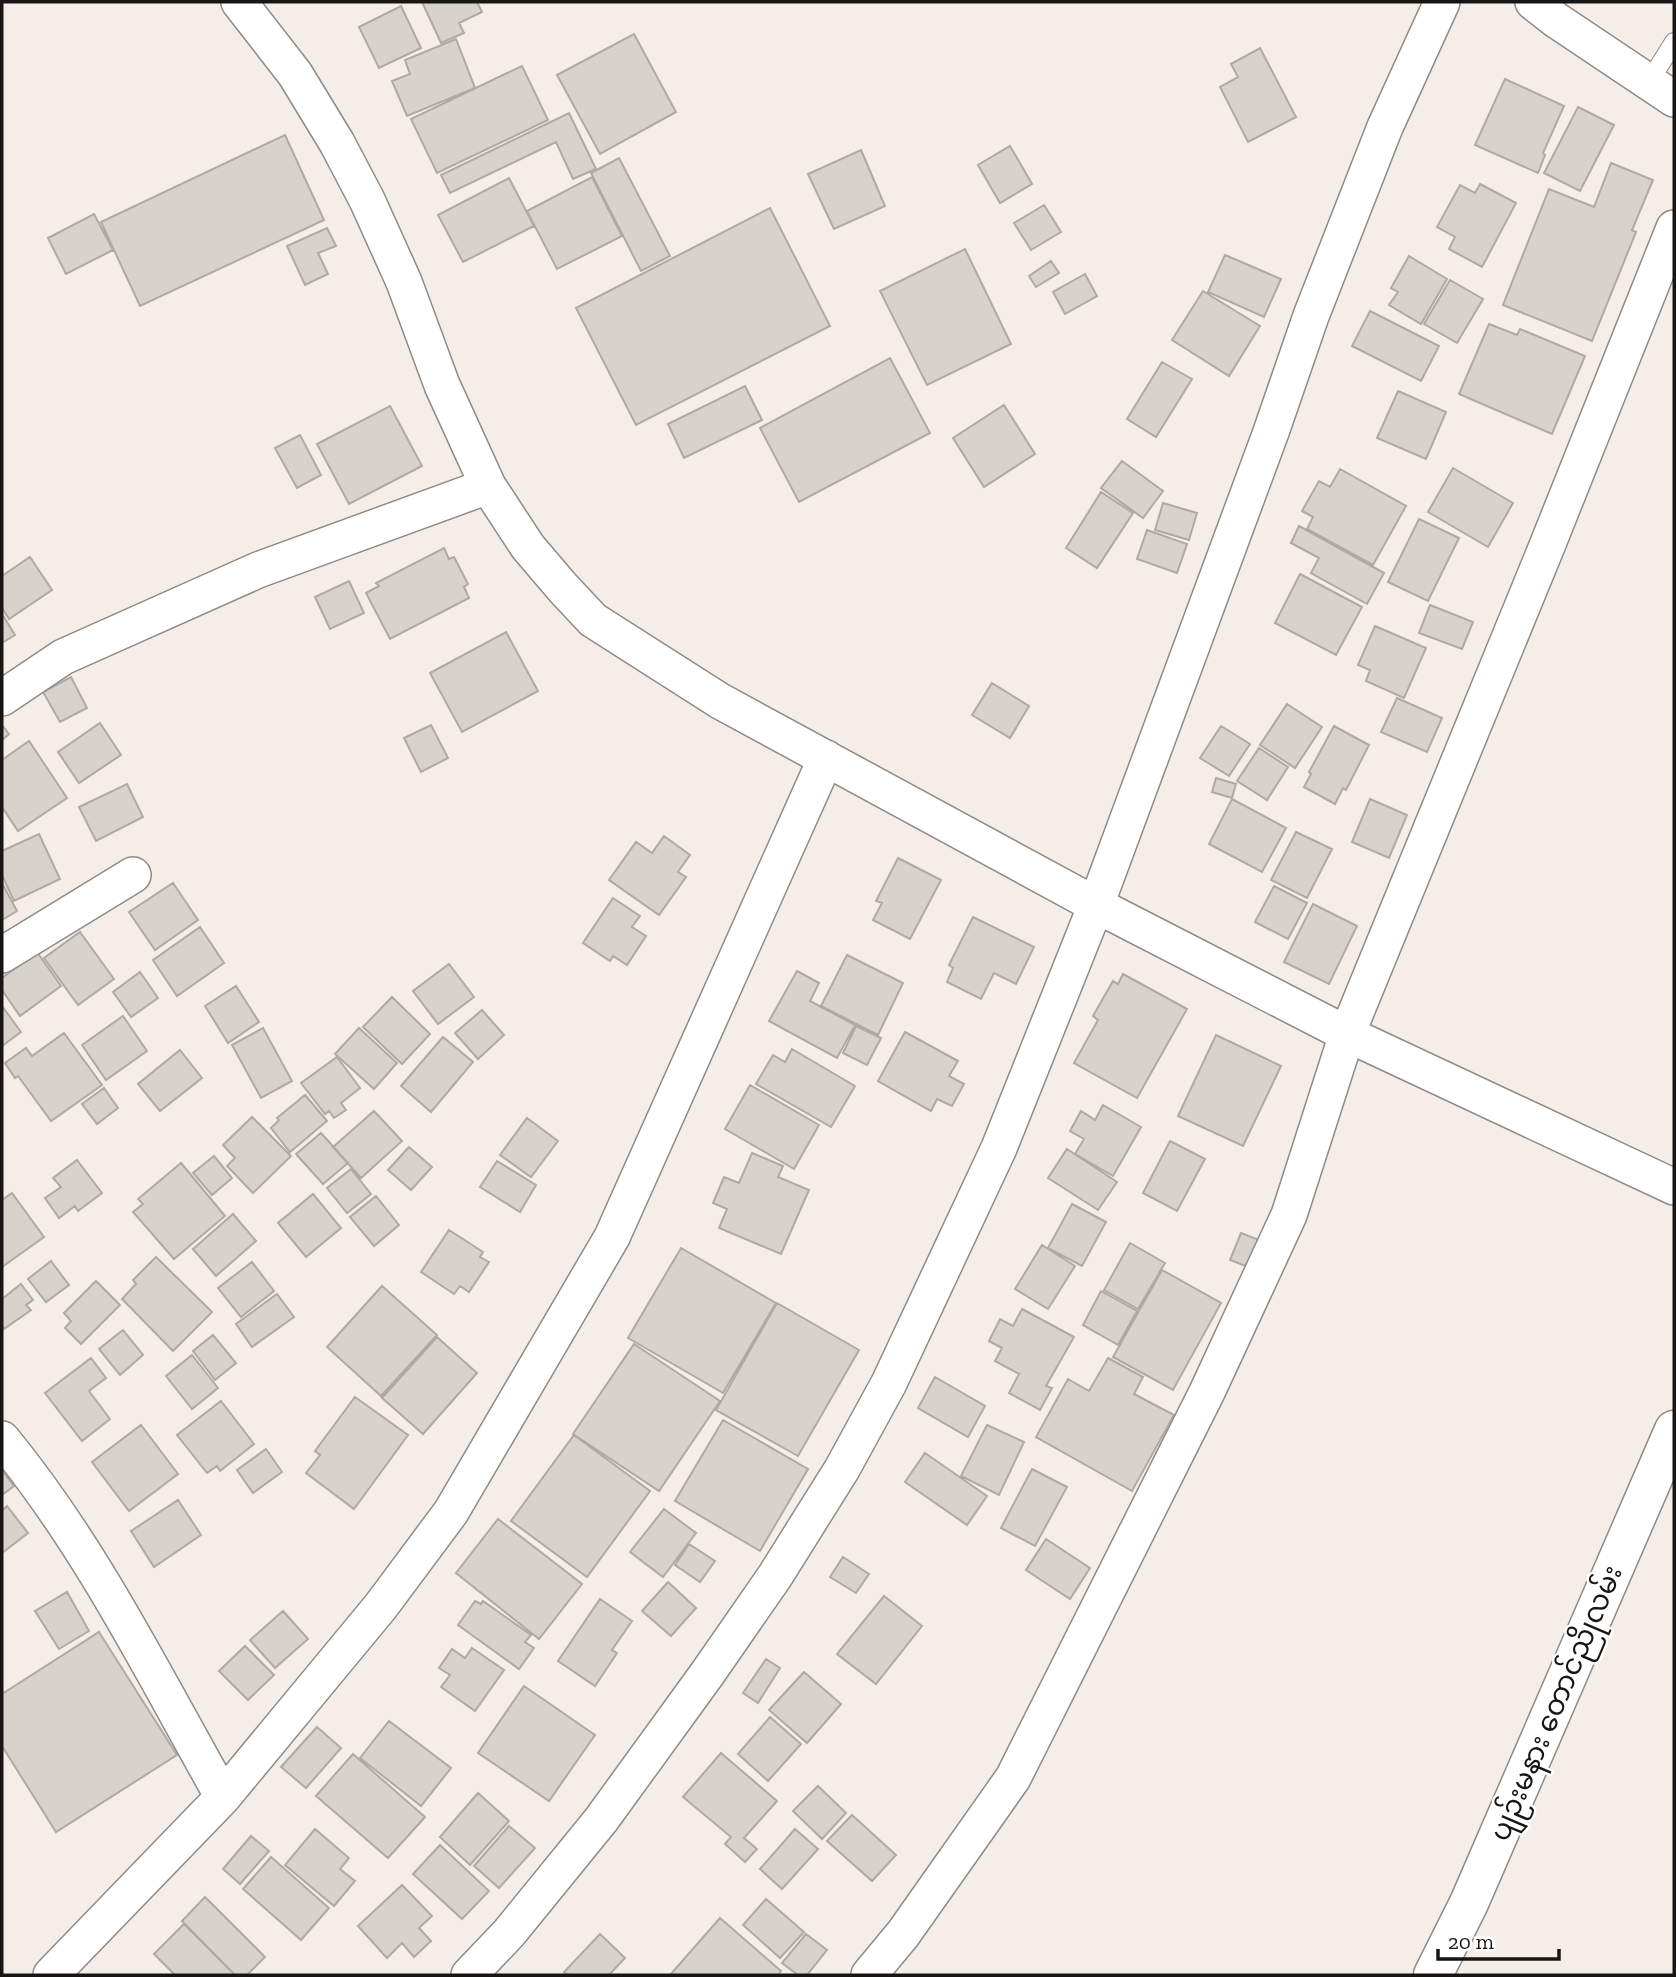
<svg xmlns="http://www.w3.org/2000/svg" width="1676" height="1977" font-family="'Zilla Slab','Noto Sans Myanmar',serif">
  <rect width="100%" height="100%" fill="#f4ede8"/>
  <!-- building -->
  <path fill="#d8d2cd" stroke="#afa9a4" stroke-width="2" d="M422,2H477L482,12L459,23L464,33L441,43Z
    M401,6L421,48L379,68L359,27Z
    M634,34L676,112L600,154L557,75Z
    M456,39L475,88L407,116L392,81L410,74L405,60Z
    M1260,48L1296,117L1248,142L1220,87L1238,77L1231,64Z
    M522,66L548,120L437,173L411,119Z
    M1505,79L1564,106L1543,153L1545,155L1538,173L1475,145Z
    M1578,107L1614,125L1580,191L1544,173Z
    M569,113L596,169L573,179L556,142L450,193L441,175Z
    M285,135L324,220L140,306L101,222Z
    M1010,146L1032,184L1000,203L978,165Z
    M861,150L885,206L834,229L808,174Z
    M619,158L670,256L641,271L591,173Z
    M1611,163L1653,180L1632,230L1636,232L1592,341L1503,305L1549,189L1594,207Z
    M592,177L622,236L557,269L527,211Z
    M509,178L534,226L463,262L438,215Z
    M1480,184L1516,203L1482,267L1449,249L1455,237L1437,227L1460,185L1475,193Z
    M1044,205L1061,232L1031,250L1014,223Z
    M770,208L830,326L636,425L576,308Z
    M94,214L113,250L66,274L48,238Z
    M327,228L336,246L318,253L328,274L305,285L287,246Z
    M965,249L1011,344L927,385L880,291Z
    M1225,255L1281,279L1264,317L1208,292Z
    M1409,256L1447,279L1421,324L1389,305L1398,292L1391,288Z
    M1051,261L1059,273L1036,287L1029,276Z
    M1085,274L1097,296L1065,314L1053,292Z
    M1450,280L1483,299L1457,343L1424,324Z
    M1203,291L1260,326L1229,376L1172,340Z
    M1370,311L1439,346L1421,381L1352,346Z
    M1489,324L1517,335L1520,329L1585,356L1552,434L1459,394Z
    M890,358L930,433L799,502L760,428Z
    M1162,362L1192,379L1156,437L1127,419Z
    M745,386L762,420L684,458L668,424Z
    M1398,391L1446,412L1426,459L1377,438Z
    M1004,405L1035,454L984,487L953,438Z
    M390,406L422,466L349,504L317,444Z
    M300,435L321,475L297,488L275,448Z
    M1122,461L1163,491L1143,518L1101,488Z
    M1453,468L1513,503L1488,547L1428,512Z
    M1340,469L1406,506L1373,565L1307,529L1313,517L1302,511L1319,481L1330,487Z
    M1101,492L1133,513L1097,568L1066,548Z
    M1163,503L1197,513L1189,540L1155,530Z
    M1419,519L1459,538L1428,601L1388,582Z
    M1299,526L1384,573L1367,604L1311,573L1319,558L1291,543Z
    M1147,530L1187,544L1177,573L1137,559Z
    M444,548L449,559L454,557L468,584L464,587L469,598L390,639L366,593L379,586L376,583Z
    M30,557L52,590L9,619L2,608V576Z
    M1300,574L1362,607L1336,655L1275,623Z
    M349,581L364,613L330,629L315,597Z
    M1430,605L1473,622L1462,649L1419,633Z
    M2,614L15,635L2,643Z
    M1375,626L1426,648L1404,698L1366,681L1370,670L1358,665Z
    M506,632L538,691L462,732L430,673Z
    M71,677L87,708L60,722L43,692Z
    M992,683L1029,706L1010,738L972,715Z
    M1397,698L1442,718L1427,752L1381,732Z
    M1287,704L1322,727L1295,768L1260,745Z
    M100,723L121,755L79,783L58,752Z
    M2,725L9,734L2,740Z
    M431,725L448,758L421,772L404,738Z
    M1221,726L1250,744L1229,776L1200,758Z
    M1334,726L1369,745L1346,790L1343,788L1335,804L1304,787L1311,774L1309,772Z
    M29,741L67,798L18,831L2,807V760Z
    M1259,748L1288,767L1267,800L1237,781Z
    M1216,778L1236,784L1232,798L1212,792Z
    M127,784L143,817L96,841L79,807Z
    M1232,799L1286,828L1262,872L1209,844Z
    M1370,799L1407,815L1389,858L1352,842Z
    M1296,832L1332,849L1307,898L1271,880Z
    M39,834L60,879L14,901L2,875V851Z
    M664,836L690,855L678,872L686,877L659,915L609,880L636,842L652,853Z
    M898,858L941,880L910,939L873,920L882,903L876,901Z
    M2,883L17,911L2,920Z
    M173,883L198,920L155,950L129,912Z
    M1274,886L1307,903L1288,939L1255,922Z
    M613,898L640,916L632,927L646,936L627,965L613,956L610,961L583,943Z
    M1313,904L1357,926L1329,984L1284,962Z
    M973,917L1034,947L1016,984L994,973L981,999L947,982L953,968L949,965Z
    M200,927L224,963L177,996L153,960Z
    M80,932L114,979L78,1005L44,958Z
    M37,952L61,986L20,1016L2,990V978Z
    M847,955L903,983L878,1035L821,1006Z
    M449,964L474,997L438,1024L413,991Z
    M797,971L819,983L810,1001L855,1025L837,1058L769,1021Z
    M140,972L158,998L131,1017L113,992Z
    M1123,974L1187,1009L1137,1098L1074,1063L1098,1020L1093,1016L1113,981L1118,984Z
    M236,986L259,1022L228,1043L205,1006Z
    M392,997L430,1034L402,1064L363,1027Z
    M2,1006L21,1032L2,1046Z
    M482,1010L504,1035L478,1059L455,1033Z
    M123,1016L147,1051L106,1080L82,1045Z
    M856,1026L881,1038L867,1065L843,1053Z
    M263,1028L292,1081L261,1098L232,1045Z
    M359,1028L397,1063L374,1089L335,1054Z
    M905,1032L958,1061L949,1076L964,1084L952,1106L937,1099L931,1111L878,1081Z
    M64,1033L102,1085L51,1121L18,1076L15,1078L5,1063L26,1048L32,1056Z
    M1216,1035L1281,1066L1243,1146L1178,1116Z
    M443,1037L473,1062L431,1112L401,1086Z
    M792,1049L855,1086L831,1127L756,1084L773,1055L785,1062Z
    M180,1050L202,1078L160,1111L138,1084Z
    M337,1057L360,1088L341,1103L346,1110L334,1118L329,1111L325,1114L301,1083Z
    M750,1085L819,1125L794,1169L725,1129Z
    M104,1088L118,1108L97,1124L82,1104Z
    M305,1095L327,1121L290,1152L271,1128L279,1120L277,1118Z
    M1103,1105L1141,1127L1113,1176L1075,1154L1084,1139L1070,1131L1081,1111L1095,1120Z
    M374,1111L402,1141L361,1178L333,1147Z
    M252,1117L291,1156L253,1193L227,1166L235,1158L223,1145Z
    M527,1118L558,1141L531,1177L500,1155Z
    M321,1133L348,1163L323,1184L296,1154Z
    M1170,1141L1205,1159L1177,1211L1143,1193Z
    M409,1147L432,1167L411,1190L388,1170Z
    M1067,1149L1117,1182L1098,1210L1048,1178Z
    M752,1153L783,1166L778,1177L809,1190L781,1254L719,1228L727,1209L713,1203L724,1177L739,1183Z
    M214,1156L232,1178L212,1195L193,1173Z
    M77,1160L102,1193L78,1211L75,1206L59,1218L45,1198L61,1187L53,1178Z
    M497,1161L536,1185L520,1212L480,1187Z
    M181,1163L225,1216L174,1259L133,1212L143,1204L138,1199Z
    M351,1169L371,1194L347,1213L327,1188Z
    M12,1193L44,1237L2,1267V1200Z
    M313,1194L341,1228L306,1257L278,1223Z
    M376,1196L399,1225L374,1246L350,1217Z
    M1072,1204L1106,1222L1082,1266L1048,1248Z
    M233,1214L256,1241L216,1276L193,1249Z
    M449,1230L483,1252L480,1257L489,1262L469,1292L460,1286L454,1294L421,1272Z
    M1241,1233L1267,1243L1256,1270L1230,1260Z
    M1130,1243L1165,1263L1138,1309L1104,1290Z
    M1042,1245L1075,1266L1048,1309L1015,1289Z
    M681,1248L776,1303L723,1393L628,1338Z
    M156,1257L212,1312L173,1351L122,1299L136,1284L133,1280Z
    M51,1261L69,1285L46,1302L28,1279Z
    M252,1262L274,1291L241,1317L218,1288Z
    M1162,1270L1221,1303L1173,1390L1113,1357Z
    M96,1281L120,1305L81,1344L65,1328L71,1321L64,1313Z
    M21,1284L33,1300L26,1305L31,1310L4,1329L2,1325V1299Z
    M382,1286L437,1335L381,1396L327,1347Z
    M1101,1291L1137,1311L1118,1345L1083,1325Z
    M277,1294L294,1317L252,1347L236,1324Z
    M777,1303L859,1350L798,1456L716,1410Z
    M1022,1309L1074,1337L1046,1386L1052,1388L1040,1410L1009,1393L1019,1374L995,1361L1002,1348L989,1341L1000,1319L1013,1326Z
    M123,1330L143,1355L120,1375L99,1349Z
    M213,1335L236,1363L215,1380L193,1351Z
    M437,1337L477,1373L423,1434L382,1398Z
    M634,1344L720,1401L659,1491L573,1434Z
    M192,1355L218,1388L192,1409L166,1376Z
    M91,1358L106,1378L89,1391L110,1419L82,1441L45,1393Z
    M1108,1358L1143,1377L1134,1394L1174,1415L1132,1491L1036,1437L1068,1379L1089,1391Z
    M935,1377L985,1406L968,1437L918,1408Z
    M355,1397L408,1435L354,1509L306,1473L320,1455L315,1451Z
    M221,1401L254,1444L220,1471L217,1466L207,1473L177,1435Z
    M723,1420L808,1469L760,1551L675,1501Z
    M141,1425L178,1474L129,1511L92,1462Z
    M987,1425L1024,1442L999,1495L961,1476Z
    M574,1435L650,1491L587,1577L511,1521Z
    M266,1449L282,1472L253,1493L237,1470Z
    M925,1453L987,1496L967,1525L905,1482Z
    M1032,1469L1067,1487L1035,1546L1001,1528Z
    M2,1470L14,1486L2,1495Z
    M178,1500L201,1535L154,1567L131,1531Z
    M7,1506L28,1533L2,1553V1511Z
    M664,1509L696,1533L663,1577L630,1552Z
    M498,1519L582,1584L539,1639L456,1573Z
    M1046,1539L1090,1568L1070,1599L1026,1570Z
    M689,1544L715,1561L700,1582L675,1565Z
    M843,1557L869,1574L856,1593L830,1577Z
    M668,1582L696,1608L671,1636L642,1611Z
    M67,1592L89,1631L59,1649L35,1611Z
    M884,1596L922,1626L876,1684L837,1654Z
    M600,1599L632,1621L612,1650L617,1653L595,1686L558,1661Z
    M475,1601L481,1604L483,1601L531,1635L525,1642L534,1648L519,1669L458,1625Z
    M283,1611L308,1639L275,1668L250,1640Z
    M99,1632L177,1755L56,1832L2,1746V1694Z
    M245,1646L274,1675L248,1700L219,1671Z
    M472,1648L504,1670L475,1711L441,1687L450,1675L439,1668L452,1649L465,1658Z
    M766,1659L780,1668L758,1703L743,1693Z
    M804,1672L841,1704L807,1743L769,1710Z
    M524,1686L595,1735L549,1801L478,1753Z
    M770,1717L801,1744L768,1781L738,1754Z
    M389,1721L451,1768L421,1806L360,1758Z
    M317,1727L341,1748L306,1788L281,1767Z
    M721,1753L777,1801L744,1838L757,1849L745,1862L725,1844L731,1837L683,1797Z
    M353,1754L425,1817L388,1858L316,1796Z
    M818,1786L846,1813L822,1839L793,1811Z
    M478,1793L509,1821L470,1865L440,1837Z
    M852,1815L896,1855L872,1881L827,1841Z
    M509,1826L535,1848L499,1888L474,1866Z
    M315,1829L349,1858L340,1869L355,1881L334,1906L285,1865Z
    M795,1829L818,1849L782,1889L760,1869Z
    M251,1836L269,1851L240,1884L223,1869Z
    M440,1845L489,1891L462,1919L413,1874Z
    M271,1857L329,1908L301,1940L243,1889Z
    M402,1885L432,1916L419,1928L431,1941L414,1957L402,1943L387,1958L358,1926Z
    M205,1897L265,1957L247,1975H235L182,1921Z
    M766,1899L804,1932L780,1958L743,1925Z
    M720,1918L781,1971L778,1975H670Z
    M184,1924L235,1975H175L154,1954Z
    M600,1934L625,1958L609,1975H568L564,1972Z
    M806,1934L827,1950L807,1975H798L782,1963Z"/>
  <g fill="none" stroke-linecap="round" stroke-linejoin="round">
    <!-- service casing -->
    <g stroke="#908a86" stroke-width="20">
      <path id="service" d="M1649,82L1674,42"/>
    </g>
    <!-- minor casing -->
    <g stroke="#908a86" stroke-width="38">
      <path id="minor" d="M239,2L295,74L337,143L367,200L404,282L442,385L488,486L528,547L563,588L593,620L720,701L1096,905L1347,1034L1674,1187
        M1533,2L1556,20L1674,99
        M2,698L63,657L258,570L488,486
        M2,955L133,875
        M2,1439C91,1547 154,1675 223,1797
        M51,1975L223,1797L381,1606L451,1512L612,1237L826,758
        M469,1975L509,1933L601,1820L707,1674L775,1576L842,1469L889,1383L999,1148L1096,905L1271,432L1311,316L1385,127L1442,2
        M869,1975L903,1934L1013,1778L1207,1392L1289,1215L1347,1034L1547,546L1674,228"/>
    </g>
    <!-- primary casing -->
    <g stroke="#908a86" stroke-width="41">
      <path id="primary" d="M1433,1975L1469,1903L1674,1430"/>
    </g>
    <!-- service -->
    <use href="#service" stroke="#fff" stroke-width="18"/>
    <!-- minor -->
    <use href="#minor" stroke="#fff" stroke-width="35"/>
    <!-- primary -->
    <use href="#primary" stroke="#fff" stroke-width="38"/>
  </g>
  <g text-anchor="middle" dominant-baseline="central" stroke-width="5" stroke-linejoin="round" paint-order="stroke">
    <!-- street labels -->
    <g font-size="28" fill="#181614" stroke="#fff">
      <text transform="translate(1556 1703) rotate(-67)">ပျဉ်းမနား တောင်ညိုလမ်း</text>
    </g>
  </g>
  <!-- border -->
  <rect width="1676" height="1977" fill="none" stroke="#181614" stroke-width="7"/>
  <!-- scale -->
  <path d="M1438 1949v10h121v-10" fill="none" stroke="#181614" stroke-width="3.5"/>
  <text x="1448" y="1949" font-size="21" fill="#181614" stroke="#ffffff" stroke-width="5" paint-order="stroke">20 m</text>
</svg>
